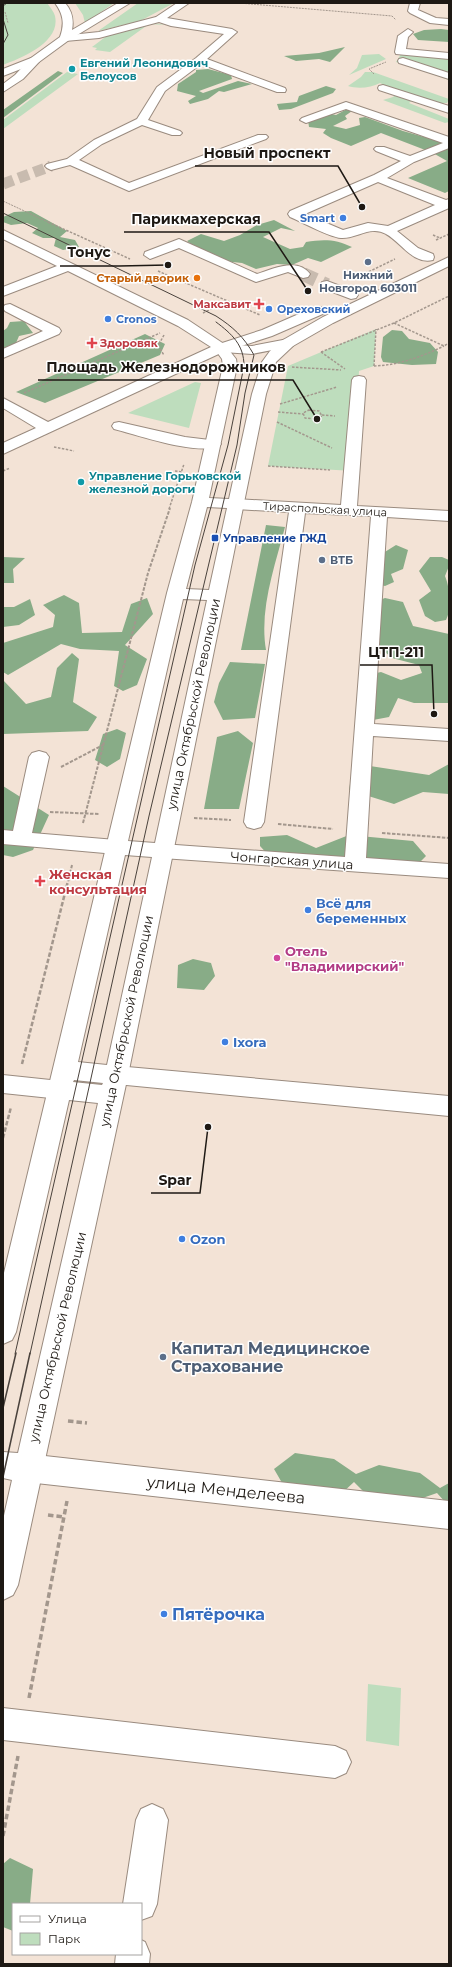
<svg xmlns="http://www.w3.org/2000/svg" width="452" height="1967" font-family="Montserrat,sans-serif">
  <rect width="100%" height="100%" fill="#f3e3d6"/>
  <!-- green -->
  <path fill="#beddbd" d="M3,3H47C50,7 54,12 55,16C61,42 22,58 3,65Z
    M75,3H114L85,23L83,15Z
    M138,3H174L140,21L98,31Z
    M154,23L166,25L149,24L110,52L95,50L97,48L92,47L108,35Z
    M379,54L386,59L349,75L357,68L362,55Z
    M401,54L449,56V80L396,62Z
    M67,72L78,74L3,129V120Z
    M365,72H373L449,99L447,103H438L416,97L409,103L449,119V122L445,123L383,100L393,97L399,92L380,83C371,88 357,89 348,86L361,77Z
    M376,329L374,366L359,371L353,471L268,466L288,366Z
    M195,382L201,383L189,428L128,413Z
    M368,1684L401,1688L399,1746L366,1741Z"/>
  <!-- forest -->
  <path fill="#88ac87" d="M441,29L449,30V42L418,40L413,34L424,30Z
    M345,47L330,62L319,59L296,61L284,56L319,53Z
    M208,69L231,75L232,79L199,91L203,93L238,81L252,84L224,92L219,91L208,99L190,104L188,101L196,96L177,91L178,84L196,72V70Z
    M58,71L63,73L3,118V110Z
    M326,86L336,89L333,93L291,109L279,110L277,104L297,102L299,96Z
    M347,109L352,111L345,116L347,119L333,126L346,129L360,125L359,118L365,117L403,131L449,144V191L445,193L408,178L447,161L433,153L381,133L351,146L331,138L323,133L326,129L309,127L308,120L326,113L336,115Z
    M31,211L67,231L60,237L75,240L79,247L63,250L54,246L56,238H43L32,233L38,228L27,223L11,225L3,222V217L14,212Z
    M274,220L295,231L281,228L263,237L290,249L303,247L306,242C323,239 336,239 352,247L321,262L308,258L292,265L277,264L256,269L242,263L223,261L201,251L187,241L201,234L224,241L240,235L257,225Z
    M24,321L33,333L19,336L16,343L3,349V331L7,328L10,322Z
    M392,330L402,331L409,339L430,343L438,352L436,364L412,365L383,362L381,357L383,337Z
    M145,334L165,344L160,355L45,403L16,392Z
    M266,525L285,527C275,566 259,609 266,650H241Z
    M396,545L408,550L403,569L391,574L394,582L385,586L373,583L380,555Z
    M3,557L25,558L13,569L14,583H3Z
    M430,557H442L449,560V566L445,576C450,588 452,609 446,620L435,622L425,616L419,600L431,591L419,571Z
    M64,595L79,603L82,633L122,632L131,604L147,598L153,614L125,645L147,659L137,685L123,691L114,686L119,651L80,649L61,644L8,675L3,672V643L53,627L55,615L43,605Z
    M385,598L403,602L413,626L449,634V703H414L398,698L389,717L373,720L363,676L381,672L401,680L422,673L419,665L392,658L365,635L369,604Z
    M30,599L35,615L19,625L3,627V607H14Z
    M72,653L79,659L73,702L97,717L88,731L3,734V680L26,704L51,697L57,668Z
    M230,662L265,664L255,718L223,720L214,702L219,683Z
    M117,729L126,733L120,759L107,767L95,760L103,734Z
    M238,731L253,743L239,809H204L217,737Z
    M449,764V794L423,792L394,804L349,790L352,772L370,766L429,775Z
    M3,786L49,815L33,850L13,857L3,855Z
    M287,835L316,848L349,835L413,841L426,856L411,871L331,866L310,854L270,857L260,846V837Z
    M193,959L211,963L215,976L204,990L177,988L178,965Z
    M295,1453L334,1459L356,1474L379,1465L420,1473L440,1488L449,1483V1504L446,1503L437,1493L414,1501L369,1497L354,1482L341,1494L285,1488L274,1469Z
    M10,1858L33,1869L30,1904H13V1931L3,1927V1864Z"/>
  <g fill="none" stroke-linecap="round" stroke-linejoin="round">
    <!-- minor-tunnel-far1 -->
    <path stroke="#c8bbaf" stroke-width="11" stroke-dasharray="11 5.5" stroke-linecap="butt" d="M3,184L51,166"/>
    <!-- minor-tunnel -->
    <path stroke="#c8bbaf" stroke-width="14" stroke-dasharray="14 7" stroke-linecap="butt" d="M303,274L327,285"/>
    <!-- minor casing -->
    <g stroke="#9a8b7f" stroke-width="2">
      <path id="minor" d="M177,3H189L167,18L232,29L237,32L207,59L285,88L286,90L285,92H277L201,64L165,91L148,120L180,131L182,133L180,135H172L142,125L102,144L79,160L129,183L258,135H266L268,137L266,139L129,191L70,165L51,170L47,168L45,166L47,164L67,159L94,140L137,119L157,87L196,58L224,34L171,26L159,22L99,38L65,41L61,40L60,38L61,36L99,32L156,17Z
        M410,3H420L418,10L436,18L449,19V25L430,23L410,13L408,11Z
        M408,29L413,32L408,37L406,49L449,53V59L396,54L395,52L398,36Z
        M35,57L39,58L40,60L39,62L23,79L3,92V84L15,75L31,58Z
        M403,58L449,73V79L399,63L398,61L399,59Z
        M383,85L449,106V113L379,90L378,88L379,86Z
        M346,102L449,137V148L414,162L387,178L446,200L449,199V208L397,231L418,248L433,254L434,257L433,260C413,265 401,242 386,234C371,225 356,239 341,238C329,237 302,222 290,217L288,214L290,211L374,175L401,161L376,151L374,149L376,147H384L410,156L443,143L346,109L306,123L300,120L302,118ZM378,182L435,205L388,226L368,223L343,230L305,214Z
        M3,230L188,320L224,344L252,346L288,339L293,340L295,343L293,346L252,354L223,352L3,454V443L36,428L3,408V398L48,422L211,347L178,326L68,271L3,296V287L57,266L3,239Z
        M179,239L257,274C272,269 298,257 310,274L308,277L303,278L288,272L256,282L179,248L150,259L144,255L145,252Z
        M327,281L356,292L358,295L356,298L351,299L322,288L320,285L322,282Z
        M10,304L59,328L61,331L59,334L3,358V349L43,331L5,311L3,308L5,305Z
        M359,376L364,377L366,380L357,506L449,511V521L387,517L374,724L449,729V741L373,736L366,858L449,864V878L162,858L155,856L152,851L155,846L162,844L345,857L371,516L305,513L264,822L261,827L254,829L247,827L244,822L289,512L236,509L230,507L228,504L230,501L236,499L341,505L352,380L354,377Z
        M119,422L185,437L218,441L221,444L218,447C192,454 141,436 114,429L112,426L114,423Z
        M39,751L46,753L49,757L32,833L116,840L123,842L126,847L123,852L116,854L3,844V830L13,831L29,757L32,753Z
        M116,1066L449,1096V1116L116,1084L108,1081L104,1075L108,1069Z
        M3,1075L60,1081L68,1083L72,1090L68,1097L60,1099L3,1093Z
        M27,1454L449,1501V1529L27,1482L17,1478L13,1468L17,1458Z
        M3,1708L335,1746L346,1751L351,1762L346,1773L335,1778L3,1740Z
        M152,1804L163,1809L168,1820L157,1904L152,1916L141,1920V1904H123L136,1820L141,1809Z
        M141,1940L145,1942L150,1954L149,1964H115L116,1954H141Z"/>
    </g>
    <!-- major casing -->
    <g stroke="#9a8b7f" stroke-width="2">
      <path id="major" d="M55,3H65C72,11 74,19 72,30L118,3H130L69,40L39,62L3,76V69L31,58L60,37C65,23 63,14 55,3Z
        M449,257V266L333,323L293,346L276,362L266,394L128,1075L18,1585L13,1595L3,1600V1520L12,1480L3,1478V1452L18,1453L98,1103L69,1100L16,1332L12,1340L3,1344V1277L167,593L192,502L223,366L222,359L214,348L216,345L262,330L315,307H325L327,310L325,313L272,336L229,350L236,359L237,366L209,498L229,499L252,394L262,362L270,351L283,340L323,317ZM207,507L227,508L209,590L186,589ZM183,599L207,600L155,843L128,841ZM125,855L152,857L107,1065L78,1062ZM74,1080L103,1083L102,1085L73,1082Z"/>
    </g>
    <!-- path-far4 -->
    <path stroke="#a3978d" stroke-width="1" stroke-dasharray="2 1" stroke-linecap="butt" d="M239,3L392,16L396,20
      M5,12L8,23
      M374,74L369,69L386,62
      M3,201L50,223"/>
    <!-- path-far3 -->
    <path stroke="#a3978d" stroke-width="1.5" stroke-dasharray="2.5 1.5" stroke-linecap="butt" d="M48,222L130,259
      M433,235L440,238
      M436,240L449,234
      M158,271L260,315
      M358,277L395,259
      M203,313L225,302
      M394,323L444,346L449,343
      M164,335L158,346L164,355
      M321,352L394,323L449,296
      M321,352L345,369
      M374,366C399,365 421,357 444,346
      M374,366L376,329
      M292,367L341,370
      M24,393L160,333
      M280,404L337,387
      M309,410L319,411L322,416L316,419L305,418L303,413Z
      M278,412L303,414
      M322,415L335,416
      M277,422L332,448
      M54,447L74,451
      M268,466L330,470
      M3,471L10,468
      M175,471L182,472
      M169,509L184,464"/>
    <!-- path-far2 -->
    <path stroke="#a3978d" stroke-width="2" stroke-dasharray="3.5 1.5" stroke-linecap="butt" d="M61,767L103,745
      M50,812L99,814
      M194,818L231,820
      M83,823L148,573L170,508
      M278,824L333,829
      M382,833L449,838
      M69,878L72,865"/>
    <!-- path-far1 -->
    <path stroke="#a3978d" stroke-width="2.5" stroke-dasharray="4.5 2" stroke-linecap="butt" d="M22,1064L69,877
      M3,1138L11,1107"/>
    <!-- path -->
    <path stroke="#a3978d" stroke-width="3.5" stroke-dasharray="5.5 3" stroke-linecap="butt" d="M68,1421L87,1423
      M48,1515L64,1517
      M29,1698L67,1501
      M3,1836L18,1756"/>
    <!-- minor -->
    <use href="#minor" fill="#fff" fill-rule="evenodd"/>
    <!-- major -->
    <use href="#major" fill="#fff" fill-rule="evenodd"/>
    <!-- tram-far1 -->
    <path stroke="#4a423c" stroke-width="1" d="M3,6L7,3
      M3,19L8,35L3,44
      M3,213L216,316C233,327 244,337 254,355L245,393L237,445L149,816L30,1354
      M15,1354L195,565L228,445L244,366C244,345 232,334 216,322"/>
    <!-- tram -->
    <path stroke="#4a423c" stroke-width="1.5" d="M3,1408L16,1353
      M3,1477L30,1353"/>
  </g>
  <!-- markers -->
  <g fill="#0f9aa8" stroke="#fff" stroke-width="1.5">
    <circle cx="72" cy="69" r="4"/>
    <circle cx="81" cy="482" r="4"/>
  </g>
  <g fill="#3f7fe0" stroke="#fff" stroke-width="1.5">
    <circle cx="343" cy="218" r="4"/>
    <circle cx="269" cy="309" r="4"/>
    <circle cx="108" cy="319" r="4"/>
    <circle cx="308" cy="910" r="4"/>
    <circle cx="225" cy="1042" r="4"/>
    <circle cx="182" cy="1239" r="4"/>
    <circle cx="164" cy="1614" r="4"/>
  </g>
  <g fill="#5c6f8a" stroke="#fff" stroke-width="1.5">
    <circle cx="368" cy="262" r="4"/>
    <circle cx="322" cy="560" r="4"/>
    <circle cx="163" cy="1357" r="4"/>
  </g>
  <circle fill="#e8710a" stroke="#fff" stroke-width="1.5" cx="197" cy="278" r="4"/>
  <g fill="#e0444e" stroke="#fff" stroke-width="1.5">
    <path d="M257 298h4v4h4v4h-4v4h-4v-4h-4v-4h4z"/>
    <path d="M90 337h4v4h4v4h-4v4h-4v-4h-4v-4h4z"/>
    <path d="M38 875h4v4h4v4h-4v4h-4v-4h-4v-4h4z"/>
  </g>
  <rect fill="#1a4fb4" stroke="#fff" stroke-width="1.5" x="211" y="534" width="8" height="8" rx="2"/>
  <circle fill="#d1479c" stroke="#fff" stroke-width="1.5" cx="277" cy="958" r="4"/>
  <g text-anchor="middle" dominant-baseline="central" stroke-width="3" stroke-linejoin="round" paint-order="stroke">
    <!-- far-culture labels -->
    <g font-size="11" font-weight="bold" fill="#0d838f" stroke="#fff" text-anchor="start">
      <text x="80" y="63">Евгений Леонидович<tspan x="80" dy="13">Белоусов</tspan></text>
      <text x="89" y="476">Управление Горьковской<tspan x="89" dy="13">железной дороги</tspan></text>
    </g>
    <!-- far-shop labels -->
    <g font-size="11" font-weight="bold" fill="#366cbe" stroke="#fff" text-anchor="start">
      <text x="335" y="218" text-anchor="end">Smart</text>
      <text x="277" y="309">Ореховский</text>
      <text x="116" y="319">Cronos</text>
    </g>
    <!-- far-service labels -->
    <g font-size="11" font-weight="bold" fill="#4e5e75" stroke="#fff">
      <text x="368" y="275">Нижний<tspan x="368" dy="13">Новгород 603011</tspan></text>
      <text x="330" y="560" text-anchor="start">ВТБ</text>
    </g>
    <!-- far-food labels -->
    <g font-size="11" font-weight="bold" fill="#c56008" stroke="#fff" text-anchor="end">
      <text x="189" y="278">Старый дворик</text>
    </g>
    <!-- far-health labels -->
    <g font-size="11" font-weight="bold" fill="#be3a42" stroke="#fff" text-anchor="end">
      <text x="251" y="304">Максавит</text>
      <text x="100" y="343" text-anchor="start">Здоровяк</text>
    </g>
    <!-- far-street labels -->
    <g font-size="11" fill="#1e1914" stroke="#fff">
      <text transform="translate(325 509) rotate(3)">Тираспольская улица</text>
    </g>
    <!-- far-transit labels -->
    <g font-size="11" font-weight="bold" fill="#164399" stroke="#fff" text-anchor="start">
      <text x="223" y="538">Управление ГЖД</text>
    </g>
    <!-- street labels -->
    <g font-size="13" fill="#1e1914" stroke="#fff">
      <text transform="translate(193 704) rotate(-78)">улица Октябрьской Революции</text>
      <text transform="translate(292 860) rotate(4)">Чонгарская улица</text>
      <text transform="translate(126 1021) rotate(-78)">улица Октябрьской Революции</text>
      <text transform="translate(57 1337) rotate(-77)">улица Октябрьской Революции</text>
    </g>
    <!-- health labels -->
    <g font-size="13" font-weight="bold" fill="#be3a42" stroke="#fff" text-anchor="start">
      <text x="49" y="874">Женская<tspan x="49" dy="15">консультация</tspan></text>
    </g>
    <!-- shop labels -->
    <g font-size="13" font-weight="bold" fill="#366cbe" stroke="#fff" text-anchor="start">
      <text x="316" y="903">Всё для<tspan x="316" dy="15">беременных</tspan></text>
      <text x="233" y="1042">Ixora</text>
      <text x="190" y="1239">Ozon</text>
    </g>
    <!-- hotel labels -->
    <g font-size="13" font-weight="bold" fill="#b23c85" stroke="#fff" text-anchor="start">
      <text x="285" y="951">Отель<tspan x="285" dy="15">"Владимирский"</tspan></text>
    </g>
    <!-- near-service labels -->
    <g font-size="16" font-weight="bold" fill="#4e5e75" stroke="#fff" text-anchor="start">
      <text x="171" y="1348">Капитал Медицинское<tspan x="171" dy="18">Страхование</tspan></text>
    </g>
    <!-- near-street labels -->
    <g font-size="16" fill="#1e1914" stroke="#fff">
      <text transform="translate(226 1490) rotate(6)">улица Менделеева</text>
    </g>
    <!-- near-shop labels -->
    <g font-size="16" font-weight="bold" fill="#366cbe" stroke="#fff" text-anchor="start">
      <text x="172" y="1614">Пятёрочка</text>
    </g>
  </g>
  <!-- callouts -->
  <path fill="none" stroke="#1e1914" stroke-width="1.5" d="M362 207L338 166H195M308 291L269 232H124M168 265L119 266H60M317 419L293 380H38M434 714L432 665H360M208 1127L200 1193H151"/>
  <g fill="#1e1914" stroke="#fff" stroke-width="1.5">
    <circle cx="362" cy="207" r="4"/>
    <circle cx="308" cy="291" r="4"/>
    <circle cx="168" cy="265" r="4"/>
    <circle cx="317" cy="419" r="4"/>
    <circle cx="434" cy="714" r="4"/>
    <circle cx="208" cy="1127" r="4"/>
  </g>
  <g font-size="14" text-anchor="middle" font-weight="bold" fill="#1e1914" stroke="#fff" stroke-width="3" stroke-linejoin="round" paint-order="stroke">
    <text x="267" y="158">Новый проспект</text>
    <text x="196" y="224">Парикмахерская</text>
    <text x="89" y="257">Тонус</text>
    <text x="166" y="372">Площадь Железнодорожников</text>
    <text x="396" y="657">ЦТП-211</text>
    <text x="175" y="1185">Spar</text>
  </g>
  <!-- border -->
  <rect width="452" height="1967" fill="none" stroke="#1e1914" stroke-width="8"/>
  <!-- legend -->
  <rect x="12" y="1903" width="130" height="52" fill="#ffffff" stroke="#a5a3a1"/>
  <rect x="20" y="1916" width="20" height="6" fill="#ffffff" stroke="#a5a3a1"/>
  <text x="48" y="1923" font-size="12" fill="#1e1914">Улица</text>
  <rect x="20" y="1933" width="20" height="12" fill="#beddbd" stroke="#a5a3a1"/>
  <text x="48" y="1943" font-size="12" fill="#1e1914">Парк</text>
</svg>
